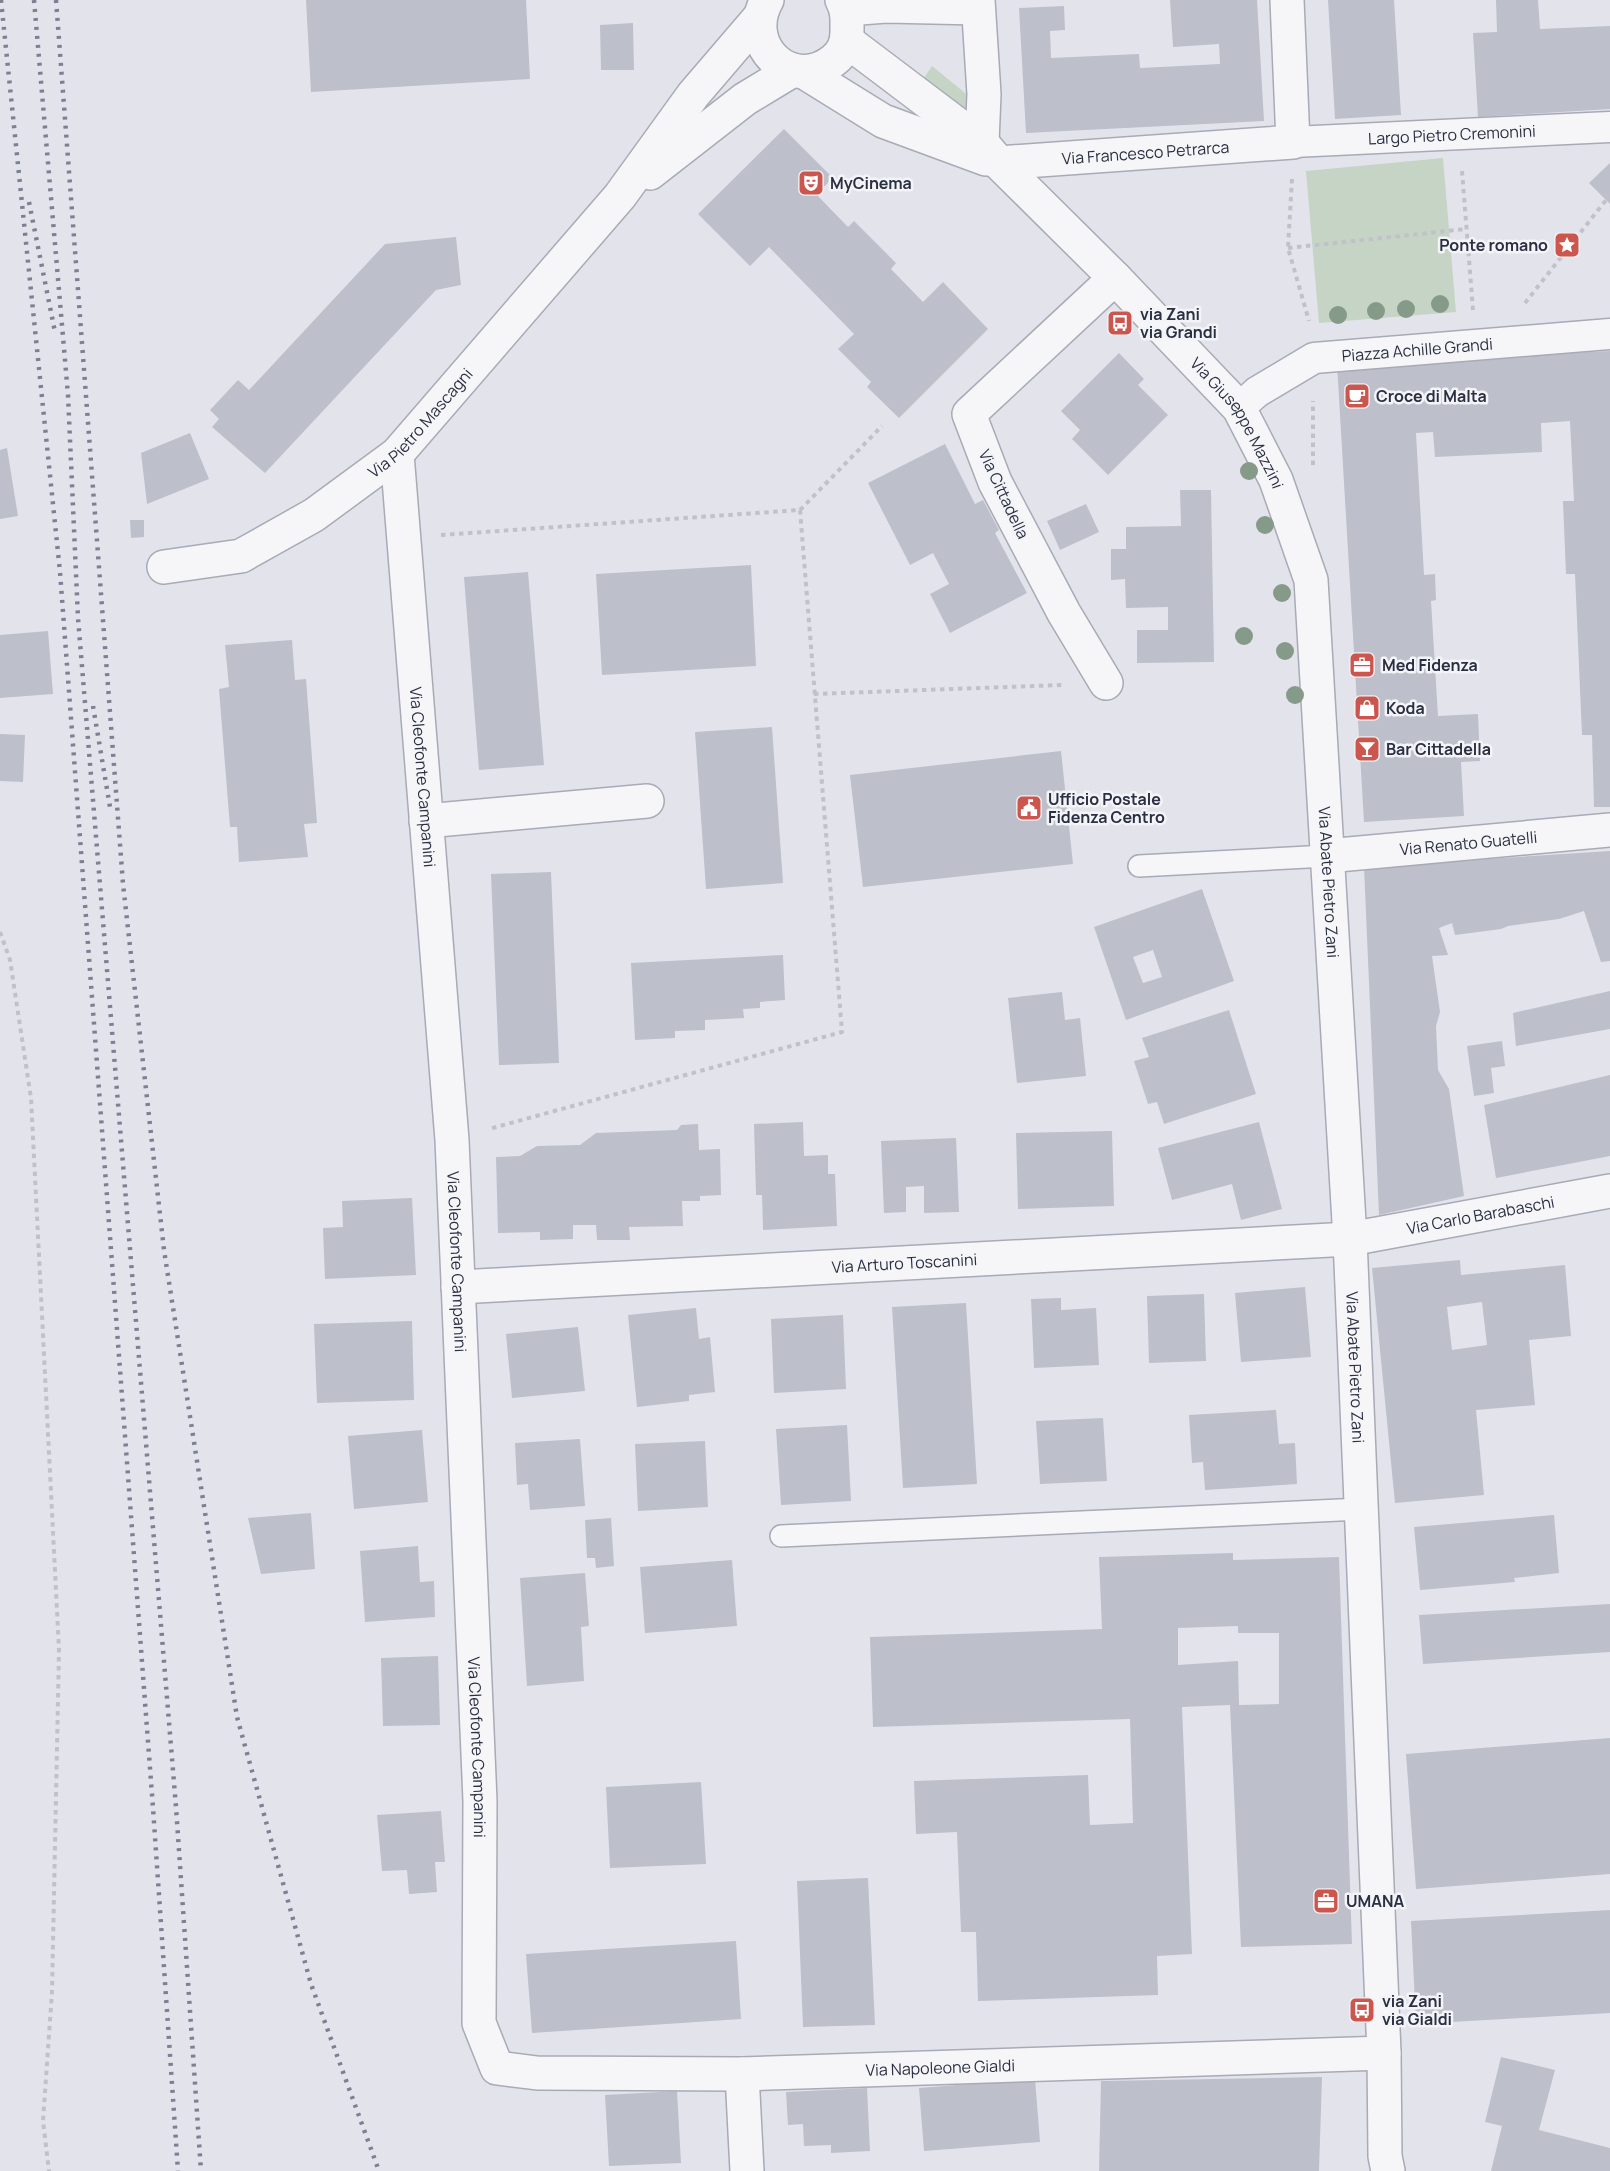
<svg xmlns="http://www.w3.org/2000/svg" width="1610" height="2171" font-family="Manrope,sans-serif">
  <rect width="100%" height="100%" fill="#e3e4eb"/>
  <!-- green -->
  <path fill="#c5d4c4" d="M932,66L970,97L972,120L922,81Z
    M1443,158L1456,312L1319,323L1306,171Z"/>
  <!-- building -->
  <path fill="#bdbfca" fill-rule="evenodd" d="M306,0H526L530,79L311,92Z
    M1170,0H1257L1264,121L1026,133L1019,8L1064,6L1065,30L1050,31L1051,58L1139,54L1140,68L1220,64L1219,44L1173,47Z
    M1328,0H1394L1401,115L1335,119Z
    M1496,0H1538L1540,29L1610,26V109L1478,117L1473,33L1497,32Z
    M633,23L634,70H601L600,25Z
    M784,129L833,178L816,194L848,227L854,221L896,263L891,269L923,302L943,282L988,329L899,418L867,387L871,382L838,349L854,334L769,247L750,266L698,214Z
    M1610,163V204L1589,183Z
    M456,237L461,285L436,290L265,473L212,427L219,419L210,410L238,380L249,390L385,244Z
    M1610,351V807H1594L1592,735H1582L1575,574H1566L1563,501H1574L1570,421L1541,423L1542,452L1435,457L1433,432L1416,433L1424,575L1435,574L1436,600L1431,601L1438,716L1478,714L1480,761L1461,762L1464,816L1364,822L1337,364Z
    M1119,353L1144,379L1138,385L1168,415L1108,475L1072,439L1080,430L1061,411Z
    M190,433L209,479L147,504L141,453Z
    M945,444L975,504L983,500L999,530L995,533L1027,593L950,633L930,594L949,584L933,553L910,565L868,483Z
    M7,448L18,516L0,519V450Z
    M1180,490H1211L1214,662L1137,663V630H1168V607L1126,608L1125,579L1111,580V549H1126V527L1181,526Z
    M1086,504L1099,532L1060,550L1047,521Z
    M130,520H144V537L131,538Z
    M751,565L756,666L602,675L596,574Z
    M528,572L544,765L479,770L464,577Z
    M48,631L53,694L0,698V635Z
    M292,640L295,680L306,679L317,823L304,824L308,857L239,862L237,827H230L219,689L229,687L225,645Z
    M772,727L783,883L706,889L695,732Z
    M0,734L25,735L23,782L0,781Z
    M1061,751L1073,864L863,887L850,775Z
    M1610,851V961L1601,962L1584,911L1559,919L1508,926L1501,929L1455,935L1452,923L1439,928L1448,955L1432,956L1440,1012L1436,1026L1438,1070L1449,1089L1464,1196L1379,1215L1364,867Z
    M551,872L559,1063L499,1065L491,874Z
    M1202,889L1234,981L1126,1020L1094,927ZM1153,950L1162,977L1143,983L1133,957Z
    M783,955L785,1000L760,1002V1008L743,1009L744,1018L705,1020V1030L675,1031V1038L635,1040L631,963Z
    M1610,991V1029L1516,1046L1513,1013Z
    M1062,992L1065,1020L1080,1018L1086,1076L1017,1083L1008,998Z
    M1229,1010L1256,1094L1164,1124L1157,1102L1148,1104L1134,1061L1149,1057L1142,1038Z
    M1502,1041L1505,1066L1491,1068L1494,1093L1474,1096L1467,1046Z
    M1610,1075V1156L1496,1178L1484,1105Z
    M803,1122L804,1156L828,1155V1174H835L837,1226L763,1230L762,1195H756L754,1124Z
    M1259,1122L1282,1209L1241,1220L1232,1184L1172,1200L1158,1148Z
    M698,1124L699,1150L720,1149L721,1195L700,1196V1201H682L683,1226L629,1227L630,1240H597L596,1225H573V1239L540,1240V1232L498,1233L496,1157L520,1156L537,1146L580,1145L596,1133L677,1130L681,1125Z
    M1112,1131L1114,1206L1018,1209L1016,1133Z
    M956,1138L959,1212L924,1213V1186L906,1187V1212L884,1213L881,1141Z
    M412,1198L416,1275L325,1279L323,1228L343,1227L342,1201Z
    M1460,1260L1461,1275L1565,1265L1571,1336L1529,1340L1535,1405L1476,1410L1484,1495L1395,1503L1372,1268ZM1482,1302L1487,1345L1452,1350L1447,1307Z
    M1305,1287L1311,1357L1241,1362L1235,1293Z
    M1204,1294L1206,1361L1149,1363L1147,1296Z
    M1061,1298V1310L1096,1308L1099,1365L1034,1368L1031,1299Z
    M966,1303L977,1484L903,1488L892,1307Z
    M696,1308L699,1339L710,1337L715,1392L689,1395V1401L637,1407L628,1315Z
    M843,1315L846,1389L774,1393L771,1319Z
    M412,1321L414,1400L317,1403L314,1324Z
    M578,1327L585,1391L512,1398L506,1334Z
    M1276,1410L1279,1444L1295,1443L1297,1484L1205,1490L1203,1462L1192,1463L1189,1415Z
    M1103,1418L1107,1481L1040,1484L1036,1421Z
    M847,1425L851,1501L781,1505L776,1429Z
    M422,1430L428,1502L354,1509L348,1436Z
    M580,1439L585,1506L530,1510L528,1484L517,1485L515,1443Z
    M705,1441L708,1507L638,1511L635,1444Z
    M311,1513L315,1569L261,1574L248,1518Z
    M1554,1515L1559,1573L1514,1578L1515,1582L1420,1590L1414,1527Z
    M611,1518L614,1566L596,1568L595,1558H587L585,1520Z
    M418,1546L420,1582L434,1581L435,1617L365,1622L360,1551Z
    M1233,1553V1560L1339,1557L1352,1944L1241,1947L1230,1705L1182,1707L1192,1954L1157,1956L1158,1995L978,2001L976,1932H961L957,1832L916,1834L914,1781L1088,1775L1090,1825L1133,1823L1130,1719L873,1727L870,1637L1102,1629L1099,1557ZM1238,1626V1633H1279V1704L1239,1705L1238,1661L1178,1665V1628Z
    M732,1560L737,1626L645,1633L640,1567Z
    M585,1573L589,1626L581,1627L584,1681L527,1686L520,1578Z
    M1610,1604V1652L1423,1664L1419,1615Z
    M438,1656L440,1725L383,1726L381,1658Z
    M1610,1738V1874L1416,1889L1406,1754Z
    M701,1782L706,1864L610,1868L606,1787Z
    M441,1811L445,1862H435L437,1892L409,1894L407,1870L382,1871L377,1815Z
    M868,1878L875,2025L803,2027L797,1881Z
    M1610,1910V2013L1416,2024L1411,1921Z
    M736,1941L741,2019L532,2033L526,1954Z
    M1501,2057L1555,2070L1539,2130L1610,2148V2171H1491L1502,2126L1485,2122Z
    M1322,2077L1319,2171H1099L1101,2081Z
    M1035,2079L1040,2142L924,2151L919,2088Z
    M867,2088L870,2151L831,2153V2145L804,2146L803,2124L788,2125L786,2092Z
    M677,2091L681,2163L609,2166L605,2095Z"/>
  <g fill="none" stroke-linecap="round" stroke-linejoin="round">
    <!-- service casing -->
    <g stroke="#a8aab5" stroke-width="24">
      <path id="service" d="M1139,866L1327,856
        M781,1536L1361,1509"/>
    </g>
    <!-- pedestrian casing -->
    <g stroke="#a8aab5" stroke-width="33">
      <g id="pedestrian">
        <path id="s1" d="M1293,142L1610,127"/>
        <path id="s2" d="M1239,408L1257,392L1314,358L1610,334"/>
      </g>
    </g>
    <!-- minor casing -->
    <g stroke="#a8aab5" stroke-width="36">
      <g id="minor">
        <path d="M978,0L984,94L982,143"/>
        <path d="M847,9L886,6L978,8"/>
        <path id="s3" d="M999,163L1293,142L1287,0"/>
        <path d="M650,173L745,99L793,70"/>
        <path id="s4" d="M397,454L452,1140L480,1801L479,2023L497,2068L537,2073L742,2074L1384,2053"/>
        <path id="s5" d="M164,567L241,556L314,515L397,454L620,196L693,95L759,18"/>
        <path d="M1106,683L1064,613L995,482L969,414L1115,278"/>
        <path d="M426,821L647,801"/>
        <path id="s6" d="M1327,856L1610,830"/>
        <path id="s7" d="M458,1287L1350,1239L1610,1191"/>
        <path d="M742,2074L747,2171"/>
      </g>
    </g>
    <!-- tertiary casing -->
    <g stroke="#a8aab5" stroke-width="36">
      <g id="tertiary">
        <path d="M767,0C741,46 792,94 834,60C843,53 847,43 847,32C847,20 848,11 842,0"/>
        <path id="s8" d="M847,41L982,143L999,163L1115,278L1239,408L1276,480L1311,580L1350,1239L1384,2053L1385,2156L1388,2171"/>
        <path d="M804,72L883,121L986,159"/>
      </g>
    </g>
    <!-- path -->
    <path stroke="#c1c2c9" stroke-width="4" stroke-dasharray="4.5 4.5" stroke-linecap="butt" d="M1462,171L1473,310
      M1292,179L1288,248L1309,321
      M1288,248L1466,229
      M1525,303L1606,200
      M1313,465V401
      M800,510L882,426
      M441,535L800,510L842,1032L489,1129
      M814,694L1062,685
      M0,932L10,960L31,1098L59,1650L52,1992L43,2121L49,2171"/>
    <!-- service -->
    <use href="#service" stroke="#f6f6f9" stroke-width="21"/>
    <!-- pedestrian -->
    <use href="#pedestrian" stroke="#f6f6f9" stroke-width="30"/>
    <!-- minor -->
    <use href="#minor" stroke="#f6f6f9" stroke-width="33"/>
    <!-- tertiary -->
    <use href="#tertiary" stroke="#f6f6f9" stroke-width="33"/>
    <!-- rail -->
    <path stroke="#7d8094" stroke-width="4.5" stroke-dasharray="3 6" stroke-linecap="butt" d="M1,0L60,572L153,1808L178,2171
      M34,0L68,395L78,618L176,1807L201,2171
      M56,0L123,884L164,1250L237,1717L311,1984L379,2171
      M29,202L55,332
      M93,706L110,807"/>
  </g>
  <!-- trees -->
  <g fill="#869a8a">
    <circle cx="1440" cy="304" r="9"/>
    <circle cx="1406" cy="309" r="9"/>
    <circle cx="1376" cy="311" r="9"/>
    <circle cx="1338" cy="315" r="9"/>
    <circle cx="1249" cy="471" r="9"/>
    <circle cx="1265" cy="525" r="9"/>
    <circle cx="1282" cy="593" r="9"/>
    <circle cx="1244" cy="636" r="9"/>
    <circle cx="1285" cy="651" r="9"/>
    <circle cx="1295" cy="695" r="9"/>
  </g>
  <!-- icons -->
  <defs>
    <g id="theatre-square" transform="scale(1.35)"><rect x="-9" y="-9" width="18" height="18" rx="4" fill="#ca564d" stroke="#f3f4f8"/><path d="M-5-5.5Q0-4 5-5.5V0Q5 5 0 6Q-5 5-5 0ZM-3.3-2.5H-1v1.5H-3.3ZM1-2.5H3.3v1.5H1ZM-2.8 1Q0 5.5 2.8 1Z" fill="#fff"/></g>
    <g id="sight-square" transform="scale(1.35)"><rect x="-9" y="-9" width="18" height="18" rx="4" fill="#ca564d" stroke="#f3f4f8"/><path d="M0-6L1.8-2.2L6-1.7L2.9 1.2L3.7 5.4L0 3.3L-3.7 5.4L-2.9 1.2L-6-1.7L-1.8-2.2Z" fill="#fff"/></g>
    <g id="bus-square" transform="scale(1.35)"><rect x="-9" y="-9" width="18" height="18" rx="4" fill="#ca564d" stroke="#f3f4f8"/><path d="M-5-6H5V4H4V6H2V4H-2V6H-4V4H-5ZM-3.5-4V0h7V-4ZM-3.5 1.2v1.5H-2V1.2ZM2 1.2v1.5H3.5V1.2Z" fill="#fff"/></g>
    <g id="cafe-square" transform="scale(1.35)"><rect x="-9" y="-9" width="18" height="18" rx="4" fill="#ca564d" stroke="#f3f4f8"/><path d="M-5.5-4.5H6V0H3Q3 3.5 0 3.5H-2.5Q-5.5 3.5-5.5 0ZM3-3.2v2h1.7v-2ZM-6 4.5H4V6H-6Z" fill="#fff"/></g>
    <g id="office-square" transform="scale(1.35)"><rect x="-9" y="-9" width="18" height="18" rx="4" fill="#ca564d" stroke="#f3f4f8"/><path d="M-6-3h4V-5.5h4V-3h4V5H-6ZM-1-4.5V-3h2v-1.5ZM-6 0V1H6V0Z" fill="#fff"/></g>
    <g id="shop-square" transform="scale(1.35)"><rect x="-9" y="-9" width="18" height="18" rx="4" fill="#ca564d" stroke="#f3f4f8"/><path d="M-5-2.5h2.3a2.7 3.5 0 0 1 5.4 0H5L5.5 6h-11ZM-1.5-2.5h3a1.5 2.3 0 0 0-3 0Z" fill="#fff"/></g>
    <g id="bar-square" transform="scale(1.35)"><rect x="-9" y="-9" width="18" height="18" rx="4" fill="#ca564d" stroke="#f3f4f8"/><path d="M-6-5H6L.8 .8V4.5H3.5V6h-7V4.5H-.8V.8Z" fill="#fff"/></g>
    <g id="civic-square" transform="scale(1.35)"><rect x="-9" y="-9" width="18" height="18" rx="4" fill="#ca564d" stroke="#f3f4f8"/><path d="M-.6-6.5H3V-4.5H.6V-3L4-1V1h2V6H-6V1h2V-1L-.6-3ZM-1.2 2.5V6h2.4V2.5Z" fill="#fff"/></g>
  </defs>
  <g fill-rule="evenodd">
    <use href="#theatre-square" x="811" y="183"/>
    <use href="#sight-square" x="1567" y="245"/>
    <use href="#bus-square" x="1120" y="323"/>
    <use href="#cafe-square" x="1357" y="396"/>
    <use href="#office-square" x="1362" y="665"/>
    <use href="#shop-square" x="1367" y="708"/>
    <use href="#bar-square" x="1367" y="749"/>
    <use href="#civic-square" x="1029" y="808"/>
    <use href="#office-square" x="1326" y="1901"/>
    <use href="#bus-square" x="1362" y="2010"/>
  </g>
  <g text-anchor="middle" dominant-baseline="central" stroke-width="5" stroke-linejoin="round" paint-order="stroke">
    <!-- street labels -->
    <g font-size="16" fill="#2b2f42" stroke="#f3f4f8">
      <text stroke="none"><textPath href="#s1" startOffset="159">Largo Pietro Cremonini</textPath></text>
      <text stroke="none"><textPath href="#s3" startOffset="147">Via Francesco Petrarca</textPath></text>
      <text stroke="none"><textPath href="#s2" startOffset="194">Piazza Achille Grandi</textPath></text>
      <text stroke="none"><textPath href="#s5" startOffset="303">Via Pietro Mascagni</textPath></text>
      <text stroke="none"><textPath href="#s8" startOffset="550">Via Giuseppe Mazzini</textPath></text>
      <text transform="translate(1004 494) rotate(65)">Via Cittadella</text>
      <text stroke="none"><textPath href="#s4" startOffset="324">Via Cleofonte Campanini</textPath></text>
      <text stroke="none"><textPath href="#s6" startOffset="142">Via Renato Guatelli</textPath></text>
      <text stroke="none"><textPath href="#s8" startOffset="1028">Via Abate Pietro Zani</textPath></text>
      <text stroke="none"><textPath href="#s7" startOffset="1026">Via Carlo Barabaschi</textPath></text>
      <text stroke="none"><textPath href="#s4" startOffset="810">Via Cleofonte Campanini</textPath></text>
      <text stroke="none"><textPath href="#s7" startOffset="447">Via Arturo Toscanini</textPath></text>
      <text stroke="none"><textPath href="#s8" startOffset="1514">Via Abate Pietro Zani</textPath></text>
      <text stroke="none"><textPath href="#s4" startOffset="1296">Via Cleofonte Campanini</textPath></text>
      <text stroke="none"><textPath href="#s4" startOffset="2064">Via Napoleone Gialdi</textPath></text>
    </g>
    <!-- poi labels -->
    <g font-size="16" font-weight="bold" fill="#2b2f42" stroke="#f3f4f8" text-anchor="start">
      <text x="830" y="183">MyCinema</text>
      <text x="1548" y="245" text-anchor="end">Ponte romano</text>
      <text x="1140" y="314">via Zani<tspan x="1140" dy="18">via Grandi</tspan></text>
      <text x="1376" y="396">Croce di Malta</text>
      <text x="1382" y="665">Med Fidenza</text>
      <text x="1386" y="708">Koda</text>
      <text x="1386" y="749">Bar Cittadella</text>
      <text x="1048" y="799">Ufficio Postale<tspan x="1048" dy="18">Fidenza Centro</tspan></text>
      <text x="1346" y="1901">UMANA</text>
      <text x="1382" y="2001">via Zani<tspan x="1382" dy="18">via Gialdi</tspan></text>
    </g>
  </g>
</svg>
